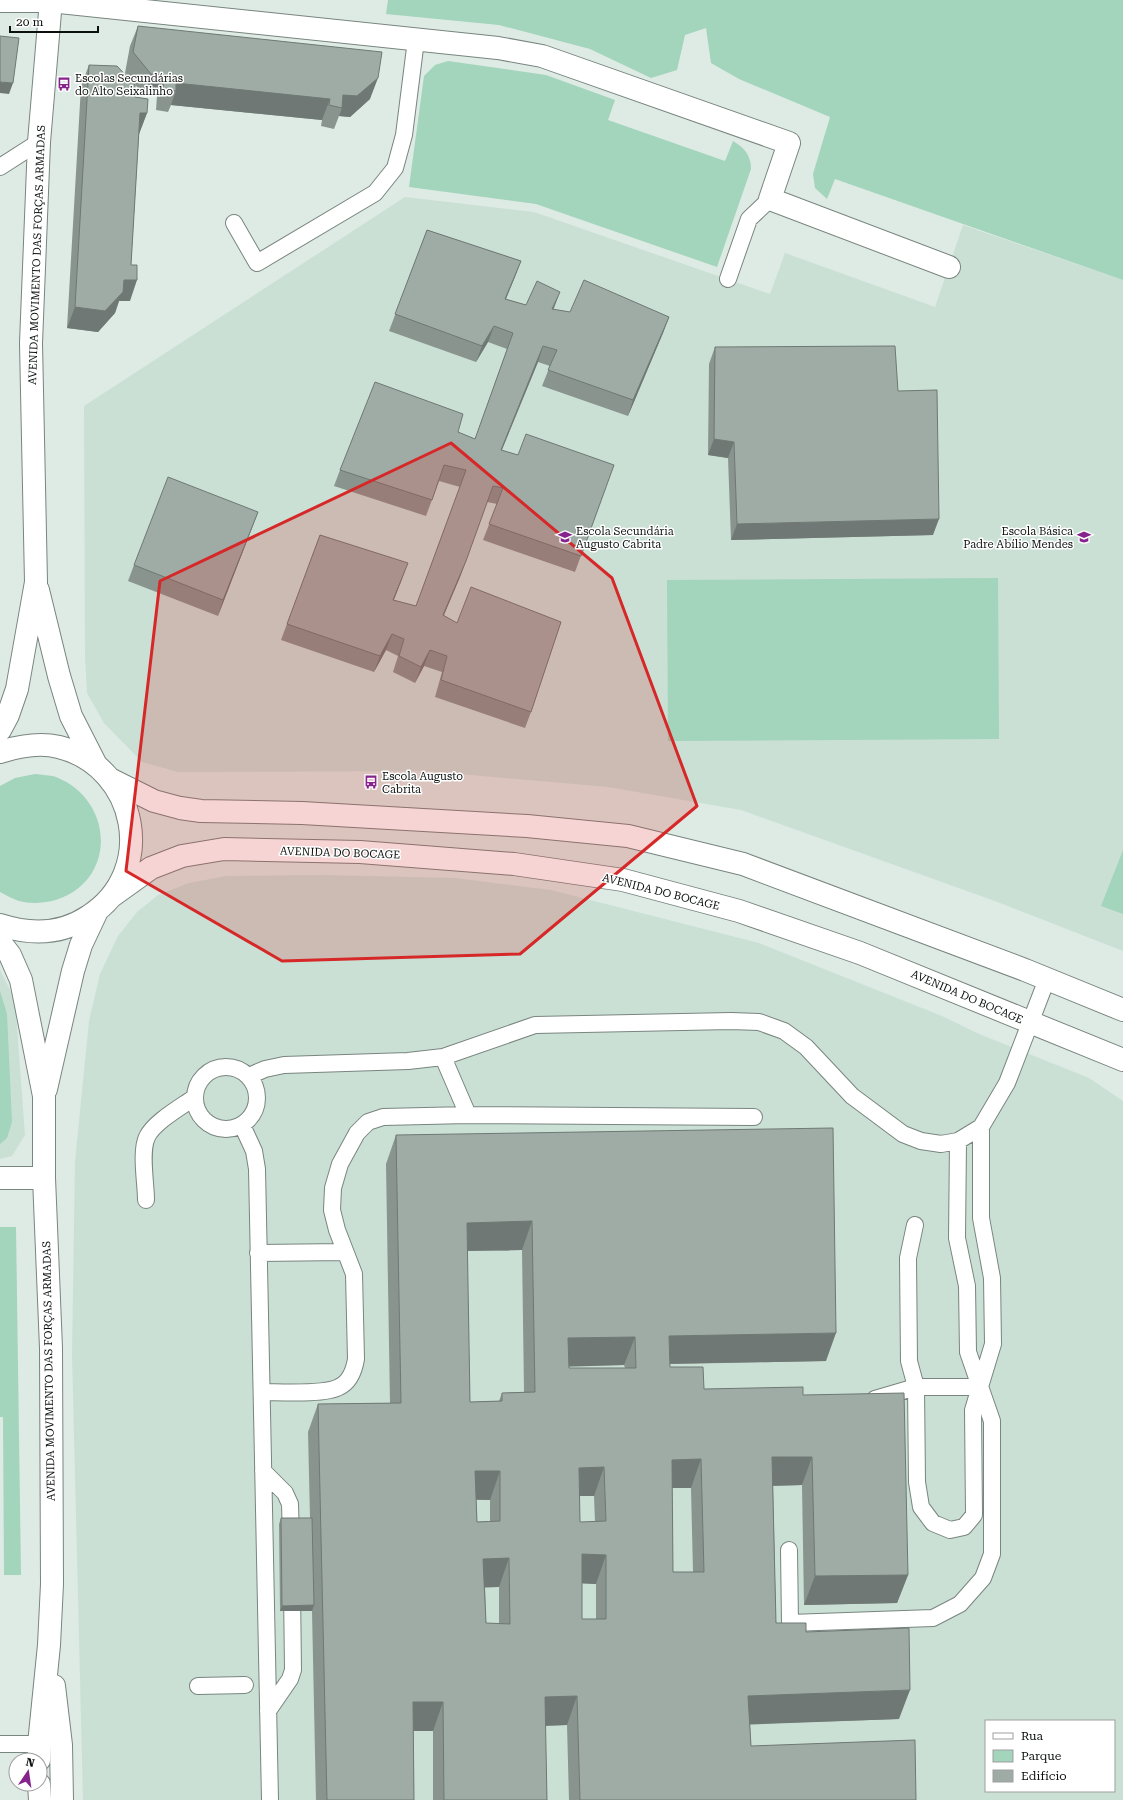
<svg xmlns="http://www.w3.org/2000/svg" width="1123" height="1800" font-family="'Roboto Serif',serif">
  <rect width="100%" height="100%" fill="#ddebe4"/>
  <!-- built -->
  <path fill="#cae0d5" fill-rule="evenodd" d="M405,197L534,212L770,294L785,253L935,307L963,225L1123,280V951L992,900L741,810L608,787L426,771L178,772L142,762L104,723L87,693L85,656L84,406Z
    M322,875L455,878L551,890L759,943L942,1016L979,1034L1089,1078L1123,1101V1800H83L72,1354L75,1162L89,1021L100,974L118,936L137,912L158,895L189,883L226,876ZM986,1721H1114V1791H986Z
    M0,970L15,1000L25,1135L12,1156L0,1159Z"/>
  <!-- green -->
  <path fill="#a3d4bc" d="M388,0H1123V280L835,179L827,199L815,188L813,174L830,117L739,79L711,63L706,28L685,35L677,70L651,78L590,49L499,25L386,14Z
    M448,61L546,75L615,100L608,120L725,161L733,141C745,148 751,156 751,169L717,267L536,204L409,187L424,76L435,65Z
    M998,578L999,739L668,741L667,580Z
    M35,774C41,775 50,775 56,777C116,801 117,884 52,901C42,903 30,904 19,901C13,899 6,895 0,892V786L15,778Z
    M1123,850V914L1101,906Z
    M0,991L7,1014L12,1122L7,1138L0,1144Z
    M0,1227H16L21,1575H4L3,1417H0Z"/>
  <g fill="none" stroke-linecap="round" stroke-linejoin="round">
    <!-- lane casing -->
    <g stroke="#79857f" stroke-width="18">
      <path id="lane" d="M0,167L39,142
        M234,223L257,263L375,193L395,168L404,135L416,40
        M728,279L749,219L770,199
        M443,1057L468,1115L754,1117
        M195 1098a31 31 0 1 1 62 0a31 31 0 1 1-62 0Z
        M249,1076L265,1069L284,1065L408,1061L443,1057L535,1025L731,1021L759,1022L784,1031L806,1047L852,1096L903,1134L921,1141L941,1144L958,1141L981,1127L1007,1083L1047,979
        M242,1125L254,1151L257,1169L270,1800
        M146,1200C146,1183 140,1152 147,1137C154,1122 181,1107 195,1097
        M915,1225L908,1258L909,1361L916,1387L917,1482L921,1507L933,1523L950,1530L964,1527L974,1515L973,1410L993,1344L992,1278L981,1218V1127
        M258,1253L345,1252
        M262,1392C279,1392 325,1395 339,1387C350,1382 354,1371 356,1359L354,1274L337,1230L332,1210L333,1188L340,1164L357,1133L368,1122L383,1117L468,1115
        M875,1399L916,1387H980
        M263,1471L285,1493L290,1504L291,1539
        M789,1550L790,1623L933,1618L960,1604L983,1578L992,1554V1421L968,1352L967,1286L957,1238L958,1141
        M198,1686L245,1685
        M268,1711L290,1679L293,1670L292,1590
        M0,1744H39"/>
    </g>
    <!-- street casing -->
    <g stroke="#79857f" stroke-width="24">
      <path id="street" d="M0,1H50L498,48L542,56L789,143L770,199L949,267
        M0,1178H44"/>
    </g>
    <!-- secondary casing -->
    <g stroke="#79857f" stroke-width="24">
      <path id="secondary" d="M38,590L59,676L71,716L96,765
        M0,730L8,715L17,689L36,582L31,343L39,142L51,0
        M0,752C19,746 39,742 59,747C138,767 158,872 89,916C61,935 31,935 0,925
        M110,779L154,801L180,808L201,811L302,813L527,826L628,836L743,864L1025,970L1123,1010
        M112,896L151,868L182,856L224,849L360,852L514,864L623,880L739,911L860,953L1123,1060
        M0,942L10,955L21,980L44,1096V1178L51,1348L52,1584L49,1645L39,1744V1760
        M46,1089L73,971L81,945L97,911
        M54,1686L61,1745L62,1800
        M39,1784L40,1800"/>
    </g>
    <!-- lane -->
    <use href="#lane" stroke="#fff" stroke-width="16"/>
    <!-- street -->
    <use href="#street" stroke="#fff" stroke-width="22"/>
    <!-- secondary -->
    <use href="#secondary" stroke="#fff" stroke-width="22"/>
  </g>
  <!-- wall -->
  <path fill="#89948e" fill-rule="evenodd" d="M138,26L370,99L350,117L339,116L334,129L321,126L322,120L171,105L168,112L156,110L157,96L144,95L125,73L130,46Z
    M89,65L135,97L147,113L139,134L131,265L130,301H119L115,313L98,332L67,328L81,86Z
    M427,230L521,261L506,299L526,305L570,312L669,317L663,333L628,416L542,386L550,366L538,362L502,450L518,455L614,465L575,572L483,540L497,504L487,502L460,577L444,615L531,712L525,728L435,697L442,672L424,666L415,683L393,672L398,656L386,650L374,672L281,640L320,535L402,579L394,600L416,606L460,487L439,481L426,516L334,486L340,470L458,432L475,439L507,349L488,342L476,362L389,331Z
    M715,347L898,391L933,535L731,540L728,458L708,455L709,364Z
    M258,512L218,616L128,581L134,565Z
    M396,1135L826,1361L670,1364V1367L704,1389L803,1395L908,1575L897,1603L804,1605L802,1485L773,1486L776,1623L806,1632L899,1719L750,1724L751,1746L916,1800H569L567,1725L545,1726L547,1800H433V1731H413L414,1800H316L312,1611H280L279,1524L281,1518H310L308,1432L318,1404L390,1403L386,1164ZM522,1250L524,1392L502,1393L499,1401L470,1402L467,1251ZM624,1365L625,1368H569V1366ZM672,1488H691L693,1572H673ZM579,1496H594L595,1522H580ZM476,1500H490V1521L477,1522ZM582,1583L596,1584V1619H582ZM485,1587H499V1624L486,1623Z"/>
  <!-- shaded-wall -->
  <path fill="#6f7874" d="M151,74L164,75L157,96L144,95Z
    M378,78L370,99L350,117L339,116L342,108L343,95Z
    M0,82L13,83L9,94L0,93Z
    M176,83L330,99L322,120L171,105L176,91Z
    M140,113H147L139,134L132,133Z
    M521,261L515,277L499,315L505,299Z
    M124,280H137L130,301H119L115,313L98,332L67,328L75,307Z
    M560,292L554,308L546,325L552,309Z
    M669,317L663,333L628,416L633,400Z
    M494,326L488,342L476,362L482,346Z
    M543,346L538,362L495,466L501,450Z
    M714,439L734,442L728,458L708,455Z
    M258,512L252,528L218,616L223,600Z
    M939,519L933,535L731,540L737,524Z
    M466,561L460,577L437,631L443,615Z
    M408,563L402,579L387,616L393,600Z
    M392,634L386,650L374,672L380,656Z
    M430,650L424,666L415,683L421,667Z
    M532,1221L522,1250L456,1251L467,1223Z
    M836,1333L826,1361L659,1364L669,1336Z
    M635,1337L624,1365L558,1367L568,1338Z
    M772,1457H812L802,1485L761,1486Z
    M701,1459L691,1488H661L672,1460Z
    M604,1467L594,1496H568L579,1468Z
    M475,1471H500L490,1500L465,1499Z
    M582,1554L606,1555L596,1584L572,1583Z
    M509,1558L499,1587L473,1588L483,1559Z
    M908,1575L897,1603L804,1605L815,1576Z
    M314,1605L312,1611H280L282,1606Z
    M910,1690L899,1719L738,1725L748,1696Z
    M577,1696L567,1725L534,1726L545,1697Z
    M413,1702H443L433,1731H403Z"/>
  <!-- building -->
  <path fill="#9faca5" stroke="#6f7874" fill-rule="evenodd" d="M138,26L382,52L378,78L357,96L343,95L342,108L329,105L330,99L176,83V91L163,89L164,75L151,74L133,52Z
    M0,36L19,38L13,83L0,82Z
    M89,65L117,66L135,85V97L148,99L147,113H140L131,265H137V280H124L123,292L105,311L75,307Z
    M427,230L521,261L505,299L526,305L537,281L560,292L552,309L570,312L584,280L669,317L633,400L548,370L557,350L543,346L501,450L518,455L526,434L614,465L581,556L489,524L503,488L493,486L466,561L443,615L457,623L471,587L561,622L531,712L441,680L447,656L430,650L421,667L399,656L404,639L392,634L380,656L287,624L320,535L408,563L393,600L416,606L466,470L444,465L432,500L340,470L375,382L463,414L458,432L475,439L513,333L494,326L482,346L395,314Z
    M895,346L898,391L937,390L939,519L737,524L734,442L714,439L715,347Z
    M168,477L258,512L223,600L134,565Z
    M833,1128L836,1333L669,1336L670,1367H703L704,1389L803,1387V1395L904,1393L908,1575L815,1576L812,1457H772L776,1623H806V1632L909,1628L910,1690L748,1696L751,1746L915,1740L916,1800H580L577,1696L545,1697L547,1800H444L443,1702H413L414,1800H327L318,1404L401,1403L396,1135ZM532,1221L535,1392L502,1393V1401L470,1402L467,1223ZM635,1337L636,1368H569L568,1338ZM701,1459L704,1572H673L672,1460ZM604,1467L606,1521L580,1522L579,1468ZM475,1471H500V1521L477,1522ZM582,1554L606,1555V1619H582ZM509,1558L510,1624L486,1623L483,1559Z
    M281,1518H312L314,1605L282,1606Z"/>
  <!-- marked area -->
  <path fill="#d62828" fill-opacity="0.2" stroke="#d62828" stroke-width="3" stroke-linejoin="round" d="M451,443L612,578L697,806L520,954L282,961L126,871L160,581Z"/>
  <!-- icons -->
  <defs>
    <g id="bus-bare" transform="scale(1.08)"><path d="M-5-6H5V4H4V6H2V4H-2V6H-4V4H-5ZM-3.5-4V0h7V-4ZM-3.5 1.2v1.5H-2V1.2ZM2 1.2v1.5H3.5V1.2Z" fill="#86238c" stroke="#fff" stroke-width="2.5" paint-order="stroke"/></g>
    <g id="school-bare" transform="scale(1.08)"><path d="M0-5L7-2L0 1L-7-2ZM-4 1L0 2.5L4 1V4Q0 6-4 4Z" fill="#86238c" stroke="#fff" stroke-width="2.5" paint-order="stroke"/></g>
  </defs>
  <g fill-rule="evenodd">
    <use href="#bus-bare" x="64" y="84"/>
    <use href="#school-bare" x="565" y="537"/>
    <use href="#school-bare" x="1084" y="537"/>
    <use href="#bus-bare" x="371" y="782"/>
  </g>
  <g text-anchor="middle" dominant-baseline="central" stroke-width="3" stroke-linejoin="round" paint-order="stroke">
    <!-- poi labels -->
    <g font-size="11" fill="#0b100d" stroke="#fff" text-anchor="start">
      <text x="75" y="78">Escolas Secundárias<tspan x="75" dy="13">do Alto Seixalinho</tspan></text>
      <text x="576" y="531">Escola Secundária<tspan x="576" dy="13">Augusto Cabrita</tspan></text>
      <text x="1073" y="531" text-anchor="end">Escola Básica<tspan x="1073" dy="13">Padre Abílio Mendes</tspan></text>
      <text x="382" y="776">Escola Augusto<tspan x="382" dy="13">Cabrita</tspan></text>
    </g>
    <!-- street labels -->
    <g font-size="11" fill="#0b100d" stroke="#fff">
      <text transform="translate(37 255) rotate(-88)">AVENIDA MOVIMENTO DAS FORÇAS ARMADAS</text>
      <text transform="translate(340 853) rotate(2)">AVENIDA DO BOCAGE</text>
      <text transform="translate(661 892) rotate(14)">AVENIDA DO BOCAGE</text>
      <text transform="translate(967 997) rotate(23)">AVENIDA DO BOCAGE</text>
      <text transform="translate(49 1371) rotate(-91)">AVENIDA MOVIMENTO DAS FORÇAS ARMADAS</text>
    </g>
  </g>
  <!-- legend -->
  <rect x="985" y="1720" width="130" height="72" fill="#ffffff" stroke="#9d9f9e"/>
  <rect x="993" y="1733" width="20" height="6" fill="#ffffff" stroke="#9d9f9e"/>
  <text x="1021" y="1740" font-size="12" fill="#0b100d">Rua</text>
  <rect x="993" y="1750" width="20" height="12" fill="#a3d4bc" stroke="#9d9f9e"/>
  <text x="1021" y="1760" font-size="12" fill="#0b100d">Parque</text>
  <rect x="993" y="1770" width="20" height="12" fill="#9faca5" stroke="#9d9f9e"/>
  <text x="1021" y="1780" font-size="12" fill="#0b100d">Edifício</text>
  <!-- north arrow -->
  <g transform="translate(28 1772) rotate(13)"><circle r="19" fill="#ffffff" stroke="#9d9f9e"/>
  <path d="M0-3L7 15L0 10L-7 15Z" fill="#86238c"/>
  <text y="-6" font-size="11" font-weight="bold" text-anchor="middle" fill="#0b100d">N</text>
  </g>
  <!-- scale -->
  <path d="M10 26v6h88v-6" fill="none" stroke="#0b100d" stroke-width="2"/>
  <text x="16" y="26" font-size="12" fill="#0b100d" stroke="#ffffff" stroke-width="3" paint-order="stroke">20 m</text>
</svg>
